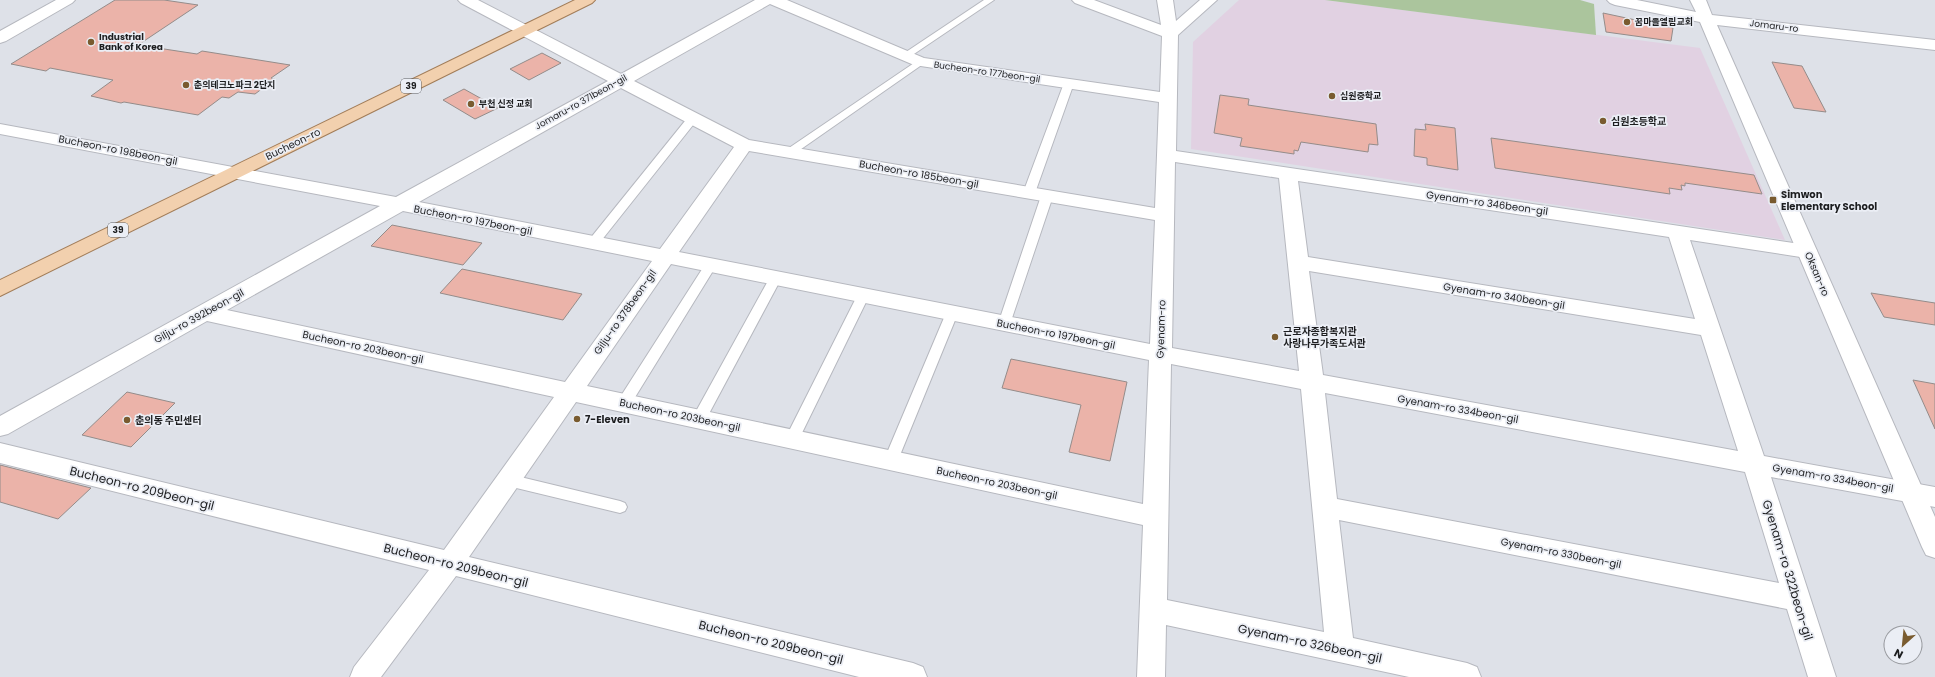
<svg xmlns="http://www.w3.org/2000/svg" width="1935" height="677" font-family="Poppins,'Noto Sans KR',sans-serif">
  <rect width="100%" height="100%" fill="#dee1e8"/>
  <!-- education -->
  <path fill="#e1d1e2" d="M1239,0H1325L1700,48L1785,240L1191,149L1193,42Z"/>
  <!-- green -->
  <path fill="#abc59d" d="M1325,0H1580L1594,4L1596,35Z"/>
  <!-- building -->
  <path fill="#ebb3a9" stroke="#948c8a" d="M115,0H164L198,5L138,45L197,54L202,51L290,65L271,78L275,79L255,94L238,92L229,98L222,97L198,115L124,102L121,103L91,96L113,80L50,68L46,71L11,64Z
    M1603,13L1673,28L1671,41L1606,32Z
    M542,53L561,63L529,80L510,69Z
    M1772,62L1802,66L1826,112L1794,108Z
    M464,89L498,108L475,119L443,100Z
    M1220,95L1249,99L1248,105L1376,124L1378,145L1369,144L1368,152L1301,142L1298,151L1294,150V154L1240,146L1242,138L1214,133Z
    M1425,124L1455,128L1458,170L1427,165V158L1414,156L1415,129L1426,130Z
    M1491,138L1754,175L1762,194L1685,183V186L1681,185L1682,190L1669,188L1670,194L1495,168Z
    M392,225L482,243L463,265L371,246Z
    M462,269L582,294L563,320L440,293Z
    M1871,293L1935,303V325L1884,317Z
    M1011,359L1127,382L1110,461L1069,452L1081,405L1002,388Z
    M1913,380L1935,384V429Z
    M127,392L175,403L131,447L82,435Z
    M0,465L91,488L58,519L0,502Z"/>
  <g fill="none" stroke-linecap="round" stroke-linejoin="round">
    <!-- service casing -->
    <g stroke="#b6b8bf" stroke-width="2">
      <path id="service" d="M984,0H994L908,58H902L900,56Z
        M920,59L923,60L925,62L923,64L794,154H786L785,152L786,150Z
        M1069,80L1074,83L1035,193L1033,195H1025L1023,193L1064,83Z
        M693,115L697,116L698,118L697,120L597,246H589L587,243L589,240L689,116Z
        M1047,192L1053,196L1010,324L1009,327H999L998,324L1041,196Z
        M710,262L714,263L716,266L629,407L624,408L619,407L617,403L619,399L706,263Z
        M775,275L779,276L781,279L704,423L699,424L694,423L692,419L694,415L769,279L771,276Z
        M863,292L867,293L869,296L799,439L797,443L792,445L787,443L785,439L857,296L859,293Z
        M952,309L956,310L958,313L898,460L896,464L891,466L886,464L884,460L946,313L948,310Z
        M508,474L620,501L625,503L627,507L625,511L620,513L508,486L503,484L501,480L503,476Z"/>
    </g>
    <!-- minor casing -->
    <g stroke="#b6b8bf" stroke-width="2">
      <path id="minor" d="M56,0H75L72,3L6,41L0,43V31Z
        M458,0H478L621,74L755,0H787L924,58L1160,92L1162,36L1075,3L1072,0H1094L1161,25L1157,0H1173L1176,21L1200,0H1217L1178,35L1176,151L1814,246L1817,251L1814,256L1807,258L1690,240L1764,456L1935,487V507L1771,477L1836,677H1808L1787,609L1339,520L1353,638L1467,663L1477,667L1481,677H1409L1166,625L1165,677H1137L1143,525L576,402L469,557L913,663L923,667L927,677H859L456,576L381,677H350L354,667L429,570L0,463V443L444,550L554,397L207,321L8,434L0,436V416L380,206L0,134V124L396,197L608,81L461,3ZM770,4L914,65L1159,102L1155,208L749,140L634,81ZM621,88L734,147L660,249L419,202ZM749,151L1155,220L1150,344L679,252ZM1175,162L1279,178L1299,371L1172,348ZM1298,181L1669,237L1695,319L1308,257ZM403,211L652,261L565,382L227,310ZM671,264L1149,360L1143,504L587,386ZM1309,271L1701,335L1738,451L1323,375ZM1171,364L1301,389L1324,632L1167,600ZM1325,393L1745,472L1779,583L1337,499Z"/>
    </g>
    <!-- tertiary casing -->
    <g stroke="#b6b8bf" stroke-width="2">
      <path id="tertiary" d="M1607,0H1637L1696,12L1690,0H1706L1712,15L1935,40V50L1717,25L1935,517V558L1926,555L1922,547L1700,22L1615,5L1610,3Z"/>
    </g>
    <!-- primary casing -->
    <g stroke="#a27d59" stroke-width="2">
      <path id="primary" d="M575,0H595L592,3L0,296V280Z"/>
    </g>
    <!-- service -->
    <use href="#service" fill="#fff" fill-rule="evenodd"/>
    <!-- minor -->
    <use href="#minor" fill="#fff" fill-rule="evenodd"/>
    <!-- tertiary -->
    <use href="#tertiary" fill="#fff" fill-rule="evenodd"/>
    <!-- primary -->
    <use href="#primary" fill="#f2d0ae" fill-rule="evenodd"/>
  </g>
  <!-- markers -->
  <g fill="#795b2f" stroke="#ebeef5" stroke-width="1.5">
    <circle cx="1627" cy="22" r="4"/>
    <circle cx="91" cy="42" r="4"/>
    <circle cx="186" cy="85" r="4"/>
    <circle cx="1332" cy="96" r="4"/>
    <circle cx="471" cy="104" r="4"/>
    <circle cx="1603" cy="121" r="4"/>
    <rect x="1769" y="196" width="8" height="8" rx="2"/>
    <circle cx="1275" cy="337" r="4"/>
    <circle cx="577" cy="419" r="4"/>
    <circle cx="127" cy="420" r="4"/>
  </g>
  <g text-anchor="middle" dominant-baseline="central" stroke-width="3.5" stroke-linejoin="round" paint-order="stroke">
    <!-- far-poi labels -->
    <g font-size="9" font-weight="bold" fill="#1d1e20" stroke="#ebeef5" text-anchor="start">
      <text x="1635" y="22">꿈마을엘림교회</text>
      <text x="99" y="37">Industrial<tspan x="99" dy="10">Bank of Korea</tspan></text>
      <text x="194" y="85">춘의테크노파크 2단지</text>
      <text x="1340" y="96">심원중학교</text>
      <text x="479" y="104">부천 신정 교회</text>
    </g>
    <!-- far-street labels -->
    <g font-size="9" fill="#1d1e20" stroke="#ebeef5">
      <text transform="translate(1774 26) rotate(7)">Jomaru-ro</text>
      <text transform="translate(987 72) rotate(8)">Bucheon-ro 177beon-gil</text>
      <text transform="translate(581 102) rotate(-29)">Jomaru-ro 371beon-gil</text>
    </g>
    <!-- shield labels -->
    <g fill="#ebeef5" stroke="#5b5c60" stroke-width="1">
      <rect x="401" y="79" width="20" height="14" rx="3"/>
      <rect x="108" y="223" width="20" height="14" rx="3"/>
    </g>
    <g font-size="9" font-weight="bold" fill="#1d1e20">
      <text x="411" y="86">39</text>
      <text x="118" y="230">39</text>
    </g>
    <!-- poi labels -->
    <g font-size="10" font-weight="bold" fill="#1d1e20" stroke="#ebeef5" text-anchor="start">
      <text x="1611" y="121">심원초등학교</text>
      <text x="1781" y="194">Simwon<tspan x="1781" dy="12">Elementary School</tspan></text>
      <text x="1283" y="331">근로자종합복지관<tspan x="1283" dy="12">사랑나무가족도서관</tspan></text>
      <text x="585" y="419">7-Eleven</text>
      <text x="135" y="420">춘의동 주민센터</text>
    </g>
    <!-- street labels -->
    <g font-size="10" fill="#1d1e20" stroke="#ebeef5">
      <text transform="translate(293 144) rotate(-26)">Bucheon-ro</text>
      <text transform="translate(118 150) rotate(11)">Bucheon-ro 198beon-gil</text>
      <text transform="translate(919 174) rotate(10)">Bucheon-ro 185beon-gil</text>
      <text transform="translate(1487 203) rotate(8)">Gyenam-ro 346beon-gil</text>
      <text transform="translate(473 220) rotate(11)">Bucheon-ro 197beon-gil</text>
      <text transform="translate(1817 274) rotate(67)">Oksan-ro</text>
      <text transform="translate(1504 296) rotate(9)">Gyenam-ro 340beon-gil</text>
      <text transform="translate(625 312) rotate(-55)">Gilju-ro 378beon-gil</text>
      <text transform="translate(199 316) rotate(-29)">Gilju-ro 392beon-gil</text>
      <text transform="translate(1161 329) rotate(-88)">Gyenam-ro</text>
      <text transform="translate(1056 334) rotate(11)">Bucheon-ro 197beon-gil</text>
      <text transform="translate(363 347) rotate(12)">Bucheon-ro 203beon-gil</text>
      <text transform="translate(1458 409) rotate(10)">Gyenam-ro 334beon-gil</text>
      <text transform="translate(680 415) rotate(12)">Bucheon-ro 203beon-gil</text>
      <text transform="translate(1833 478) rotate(10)">Gyenam-ro 334beon-gil</text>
      <text transform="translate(997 483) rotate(12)">Bucheon-ro 203beon-gil</text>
      <text transform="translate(1561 553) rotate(11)">Gyenam-ro 330beon-gil</text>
    </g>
    <!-- near-street labels -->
    <g font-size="12" fill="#1d1e20" stroke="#ebeef5">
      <text transform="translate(142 488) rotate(14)">Bucheon-ro 209beon-gil</text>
      <text transform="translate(456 565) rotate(14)">Bucheon-ro 209beon-gil</text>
      <text transform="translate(1788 570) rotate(73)">Gyenam-ro 322beon-gil</text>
      <text transform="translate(771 642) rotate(14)">Bucheon-ro 209beon-gil</text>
      <text transform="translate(1310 643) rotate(12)">Gyenam-ro 326beon-gil</text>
    </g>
  </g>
  <!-- north arrow -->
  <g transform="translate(1903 645) rotate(207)"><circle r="19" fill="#ebeef5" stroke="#999ba0"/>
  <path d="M0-3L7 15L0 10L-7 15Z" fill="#795b2f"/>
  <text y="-6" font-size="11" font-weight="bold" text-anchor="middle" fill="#1d1e20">N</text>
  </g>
</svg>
